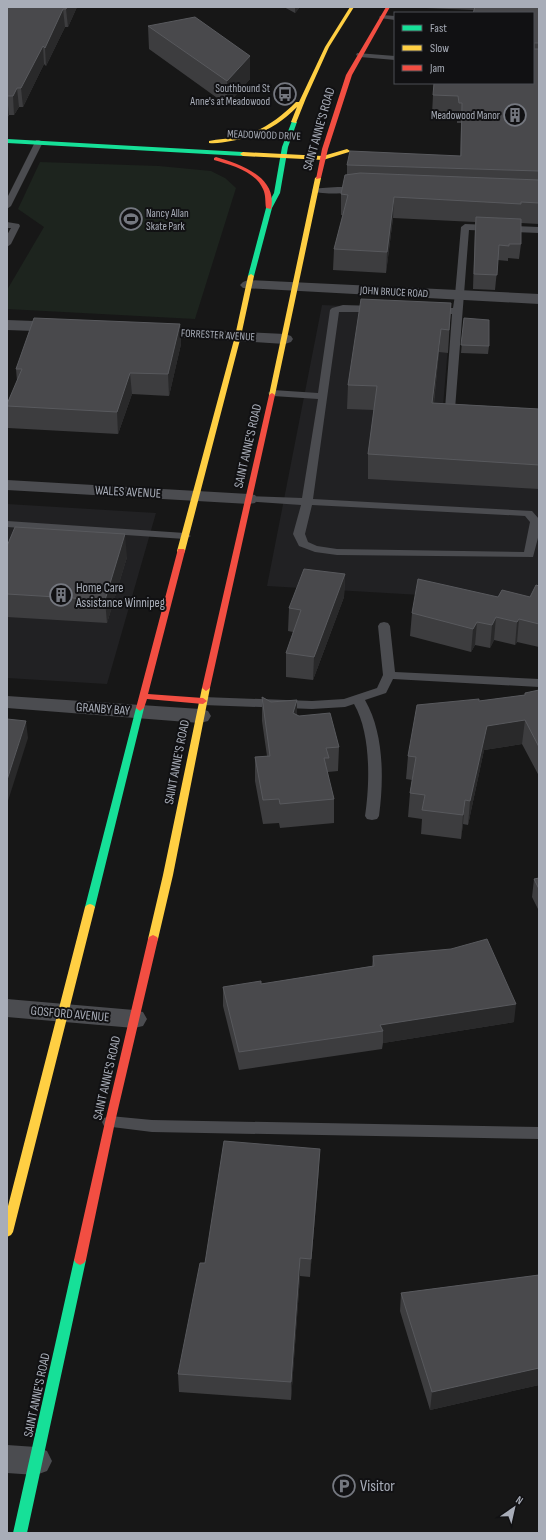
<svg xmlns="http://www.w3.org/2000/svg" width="546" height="1540" font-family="'Sofia Sans Condensed',sans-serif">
  <rect width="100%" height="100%" fill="#171717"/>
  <!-- built -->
  <path fill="#212123" d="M322,305L451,311L442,418L539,423V602L267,586Z
    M7,504L156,513L107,684L7,678Z"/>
  <!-- green -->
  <path fill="#1d241e" d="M40,162L159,166L211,171L225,178L236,188L195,319L7,309V290L44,227L18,209Z"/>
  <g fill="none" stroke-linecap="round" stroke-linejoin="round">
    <!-- lane -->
    <path fill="#4b4c50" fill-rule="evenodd" d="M382,15L395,16V20L380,18L379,17Z
      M357,53L395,56V60L360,57L356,55Z
      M36,140H39L43,142L11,206L7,209V198Z
      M359,186L362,187L363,189L362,191C352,193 319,196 312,190C315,187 351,187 359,186Z
      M7,222L19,224L20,226L11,244L7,247V235L11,228H7Z
      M465,224L539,227V233L469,230L455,409L450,412L445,409L452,314H434L429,311L434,308H453L455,295L461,227Z
      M343,305L376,306L381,309L376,312H339L313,499L532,511L539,519V534L533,557L337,555L315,552L299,546L293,534L301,505L245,501L244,499L245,497L249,496L302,498L318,399L273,396L268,393L273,390L318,393L330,310L332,308ZM312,505L525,516L530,522L524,552L337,549L317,546L308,542L305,534Z
      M7,521L185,533L191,536L185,539L7,527Z
      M384,622L388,623L390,626L395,672L539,679V687L393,679L386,693L365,700C384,733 384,779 379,816L377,819L372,820L367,819L365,816C370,783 371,733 354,704L345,707L312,709L203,705L199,704L197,701L199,698L203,697L312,701L344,699L377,688L383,675L378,626L380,623Z
      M110,1116L152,1120L539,1127V1139L152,1132L104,1126L102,1122L104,1118Z"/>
    <!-- street -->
    <path fill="#4b4c50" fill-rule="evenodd" d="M248,280L539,294V304L243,288L240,285L243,282Z
      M7,320L62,322L68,324L70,327L68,330L62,332L7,330Z
      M150,327L285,334L291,336L293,339L291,342L285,344L144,335L142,332L144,329Z
      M7,480L249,494L255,495L258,499L255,503L249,504L7,490Z
      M7,696L200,709L208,711L211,716L208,721L200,723L7,708Z
      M7,999L134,1010L143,1012L147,1019L143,1026L134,1028L7,1017Z
      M7,1445L36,1447L47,1451L52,1461L47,1471L36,1475L7,1473Z"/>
    <!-- fast -->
    <path fill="#16e098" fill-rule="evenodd" d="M292,121L297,122L288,147L280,193L272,208L254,276L249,277L248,276L266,208L274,193L282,147Z
      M7,139L243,152L246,154L243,156L7,143Z
      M140,705L144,708L95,907L93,909H87L85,907L136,708Z
      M80,1255L84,1257L86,1260L27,1533H13L74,1260L76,1257Z"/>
    <!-- slow -->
    <path fill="#ffcf43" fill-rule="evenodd" d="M350,7H354L329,47L306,98L296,123L291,122L297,107C278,126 258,137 231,141C224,142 216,144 209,143V141C218,139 228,139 237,137C261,132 279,119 296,102H299L325,47Z
      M347,149L350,151L349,152L323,160L243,156L240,154L243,152L323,156Z
      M318,176L321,178L275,395L272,397L269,395L315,178Z
      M251,274L254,276L241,336L185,551L184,553H178L177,551L235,336L248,276Z
      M206,685L210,688L173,875L158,939L157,941H149L148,939L163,875L202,688Z
      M90,904L93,905L95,907L13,1232L11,1235L7,1237V1210L85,907L87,905Z"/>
    <!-- jam -->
    <path fill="#f24e42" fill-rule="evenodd" d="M386,7H390L352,75L328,149L321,178L316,179L322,149L346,75Z
      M216,157C240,164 278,177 271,209L266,208C265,202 266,195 263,189C255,171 231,165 214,160V158Z
      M272,393L275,395L210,688L206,691L202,688L269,395Z
      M178,549H184L185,551L148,694L203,698L207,701L203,704L147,699L144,708L140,711L136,708Z
      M153,935L157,937L158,939L115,1122L86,1260L84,1263L80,1265L76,1263L74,1260L105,1122L148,939L149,937Z"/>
  </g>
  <!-- wall -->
  <path fill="#3d3d3f" d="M7,7H77L68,27H65L46,66L44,64L23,107H19L14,115H9L7,118Z
    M284,7H300L295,13Z
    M426,7H539V224L521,223V244L519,259L508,258V261L498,260L495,290L473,289L475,222L393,218L386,273L333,270L334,249L343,215H341V194L347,174V165L460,156L461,123H457V115L432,114L433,95L533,83L474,10L426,8Z
    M148,26L250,79L227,105L149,49Z
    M451,303L448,353L439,352L434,403L539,409V489L368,479V454L374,410L347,409L348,385Z
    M464,318L489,346L488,354L461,353Z
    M180,324L181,344L169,396L132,394L118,434L8,428L7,415V404L17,381L16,369Z
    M7,546L127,557L107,623L7,617Z
    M345,574L344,597L313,680L286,677V653L293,632L288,631L289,608Z
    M539,586V647L517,642L515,645L494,640L490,648L475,645L471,652L410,636L412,613L498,597H530Z
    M539,690V776L522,744L484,750L468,825L463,824L461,839L421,834L422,819L408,817L410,793L412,780L406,779L408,756L479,701L525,695Z
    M262,697L271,702L297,700V715L339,747L338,771L328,772V775L334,799V823L280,828L279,823L263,824L255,781V757L267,756L262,721Z
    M539,878V911L532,897L534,879Z
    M373,956L514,1022L383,1043L382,1049L239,1070L223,1006V987L261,984L372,966Z
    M319,1168L310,1277L300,1276L291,1400L179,1392L178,1374L205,1263Z
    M539,1275V1385L430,1410L400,1311L401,1293Z"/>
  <!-- shaded-wall -->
  <path fill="#29292a" d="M67,7H77L68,27L66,9Z
    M295,7H300L295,13Z
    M63,9L65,27L46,66L45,48Z
    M43,46L44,64L23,107L21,88Z
    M250,56V79L227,105V81Z
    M17,88L19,107L14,115L13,96Z
    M7,96L9,115L7,118Z
    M394,197L393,218L386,273L387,252Z
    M180,324L181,344L169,396L168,374Z
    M441,329L439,352L431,427L432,403Z
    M130,373L132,394L118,434L117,412Z
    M125,534L127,557L107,623L105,600Z
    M345,574L344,597L313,680L314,657Z
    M496,617L494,640L490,648L492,625Z
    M519,619L517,642L515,645L517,622Z
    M477,622L475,645L471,652L473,629Z
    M297,700V724L293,713Z
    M525,720L522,744L484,750L468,825L470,801L487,726Z
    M26,721L28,738L7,804V780Z
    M465,800L463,824L461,839L463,815Z
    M516,1004L514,1022L383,1043V1031L380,1025Z
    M320,1149L319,1168L310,1277L311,1259Z
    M300,1258V1276L291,1400V1382Z
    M539,1368V1385L430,1410L432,1392Z"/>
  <!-- building -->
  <path fill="#49494c" stroke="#58595d" d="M7,7H67L66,9H63L45,48L43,46L21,88H17L13,96H7Z
    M475,7H539V43H534V49H539V171L347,165L350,151L461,156L462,103H459L458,96L433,95L434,83H533V13H473Z
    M195,17L250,56L227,81L148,26Z
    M360,173L539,180V203L521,202V204L394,197L387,252L334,249L348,195L341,194L345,175Z
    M476,217L521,219V244H509V246L499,245L497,275L474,274Z
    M361,299L451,303L449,330L441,329L432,403L539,409V465L368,454L377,386L348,385Z
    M34,318L180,324L168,374L130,373L117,412L7,406V404L22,369H16Z
    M464,318L489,320V346L461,345Z
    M15,527L125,534L105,600L7,594V546Z
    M304,569L345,574L314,657L286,653L301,610L289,608Z
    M418,579L498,597L502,590L530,597L536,585L539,586V624L519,619L517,622L496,617L492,625L477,622L473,629L412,613Z
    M539,690V747L525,720L487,726L470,801L465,800L463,815L422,810L425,795L410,793L416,757L408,756L417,705L479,699V701L525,695V693Z
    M262,697L271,702L297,700L293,713L299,716L330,713L339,747L326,748L329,758H324L334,799L280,804L279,799L263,800L255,757L270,756Z
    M7,719L26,721L7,780Z
    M539,878V889L534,879Z
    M487,939L516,1004L380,1025L383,1031L239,1052L223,987L261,981V984L374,966L373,956L451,949Z
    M224,1141L320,1149L311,1259L300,1258L291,1382L178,1374L200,1263H205Z
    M539,1275V1368L432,1392L401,1293Z"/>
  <!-- icons -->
  <defs>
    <g id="bus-ring" transform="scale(1.15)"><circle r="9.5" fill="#111113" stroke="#757880" stroke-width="1.5"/><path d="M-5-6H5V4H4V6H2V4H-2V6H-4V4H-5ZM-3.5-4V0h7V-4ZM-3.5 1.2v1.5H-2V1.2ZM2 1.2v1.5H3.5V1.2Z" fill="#757880"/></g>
    <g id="building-ring" transform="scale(1.15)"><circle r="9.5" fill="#111113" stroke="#757880" stroke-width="1.5"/><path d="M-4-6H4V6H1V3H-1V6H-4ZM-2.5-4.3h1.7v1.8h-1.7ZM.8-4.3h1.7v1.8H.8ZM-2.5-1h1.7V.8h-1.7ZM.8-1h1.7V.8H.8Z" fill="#757880"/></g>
    <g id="stadium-ring" transform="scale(1.15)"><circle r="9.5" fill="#111113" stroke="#757880" stroke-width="1.5"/><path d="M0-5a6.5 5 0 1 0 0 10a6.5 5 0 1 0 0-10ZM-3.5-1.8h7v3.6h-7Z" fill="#757880"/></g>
    <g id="parking-ring" transform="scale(1.15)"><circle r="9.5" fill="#111113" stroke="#757880" stroke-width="1.5"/><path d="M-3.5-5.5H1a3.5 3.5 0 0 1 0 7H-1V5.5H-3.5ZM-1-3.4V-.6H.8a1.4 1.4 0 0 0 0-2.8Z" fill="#757880"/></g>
  </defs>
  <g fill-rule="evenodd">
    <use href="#bus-ring" x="285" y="94"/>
    <use href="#building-ring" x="515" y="115"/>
    <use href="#stadium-ring" x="131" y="219"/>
    <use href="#building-ring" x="61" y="595"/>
    <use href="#parking-ring" x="344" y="1486"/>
  </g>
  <g text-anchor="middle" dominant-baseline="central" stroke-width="4" stroke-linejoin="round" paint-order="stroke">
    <!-- far-poi labels -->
    <g font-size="11" fill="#a8adb8" stroke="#111113" text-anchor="end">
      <text x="270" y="88">Southbound St<tspan x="270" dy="13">Anne's at Meadowood</tspan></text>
      <text x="500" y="115">Meadowood Manor</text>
      <text x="146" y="213" text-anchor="start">Nancy Allan<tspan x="146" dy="13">Skate Park</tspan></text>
    </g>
    <!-- far-street labels -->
    <g font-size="11" fill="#a8adb8" stroke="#111113">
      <text transform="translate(264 135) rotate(2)">MEADOWOOD DRIVE</text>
      <text transform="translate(394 292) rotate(3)">JOHN BRUCE ROAD</text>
      <text transform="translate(218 335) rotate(3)">FORRESTER AVENUE</text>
    </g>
    <!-- street labels -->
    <g font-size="13" fill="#a8adb8" stroke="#111113">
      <text transform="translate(319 129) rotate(-74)">SAINT ANNE'S ROAD</text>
      <text transform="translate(248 446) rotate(-77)">SAINT ANNE'S ROAD</text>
      <text transform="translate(128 492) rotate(3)">WALES AVENUE</text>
      <text transform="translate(103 709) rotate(4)">GRANBY BAY</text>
      <text transform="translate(177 762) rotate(-79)">SAINT ANNE'S ROAD</text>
      <text transform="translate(70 1014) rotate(5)">GOSFORD AVENUE</text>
      <text transform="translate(107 1078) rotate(-77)">SAINT ANNE'S ROAD</text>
      <text transform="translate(37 1395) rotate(-78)">SAINT ANNE'S ROAD</text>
    </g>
    <!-- poi labels -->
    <g font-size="13" fill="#a8adb8" stroke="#111113" text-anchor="start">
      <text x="76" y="588">Home Care<tspan x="76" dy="15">Assistance Winnipeg</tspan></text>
    </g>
    <!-- near-poi labels -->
    <g font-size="16" fill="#a8adb8" stroke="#111113" text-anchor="start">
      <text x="360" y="1486">Visitor</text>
    </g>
  </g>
  <!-- border -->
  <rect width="546" height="1540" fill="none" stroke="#a8adb8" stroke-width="16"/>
  <!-- legend -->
  <rect x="394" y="12" width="140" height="72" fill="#111113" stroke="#4d4f55"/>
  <rect x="402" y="25" width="20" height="6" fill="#16e098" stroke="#4d4f55"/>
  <text x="430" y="32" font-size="12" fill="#a8adb8">Fast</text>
  <rect x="402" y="45" width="20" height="6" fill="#ffcf43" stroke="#4d4f55"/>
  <text x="430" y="52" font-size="12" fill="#a8adb8">Slow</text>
  <rect x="402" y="65" width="20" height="6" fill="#f24e42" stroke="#4d4f55"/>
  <text x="430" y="72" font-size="12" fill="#a8adb8">Jam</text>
  <!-- north arrow -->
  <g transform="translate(514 1508) rotate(34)" stroke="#111113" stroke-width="3" paint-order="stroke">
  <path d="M0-3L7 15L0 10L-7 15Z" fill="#a8adb8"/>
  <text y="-6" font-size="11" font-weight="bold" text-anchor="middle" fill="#a8adb8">N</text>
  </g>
</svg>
